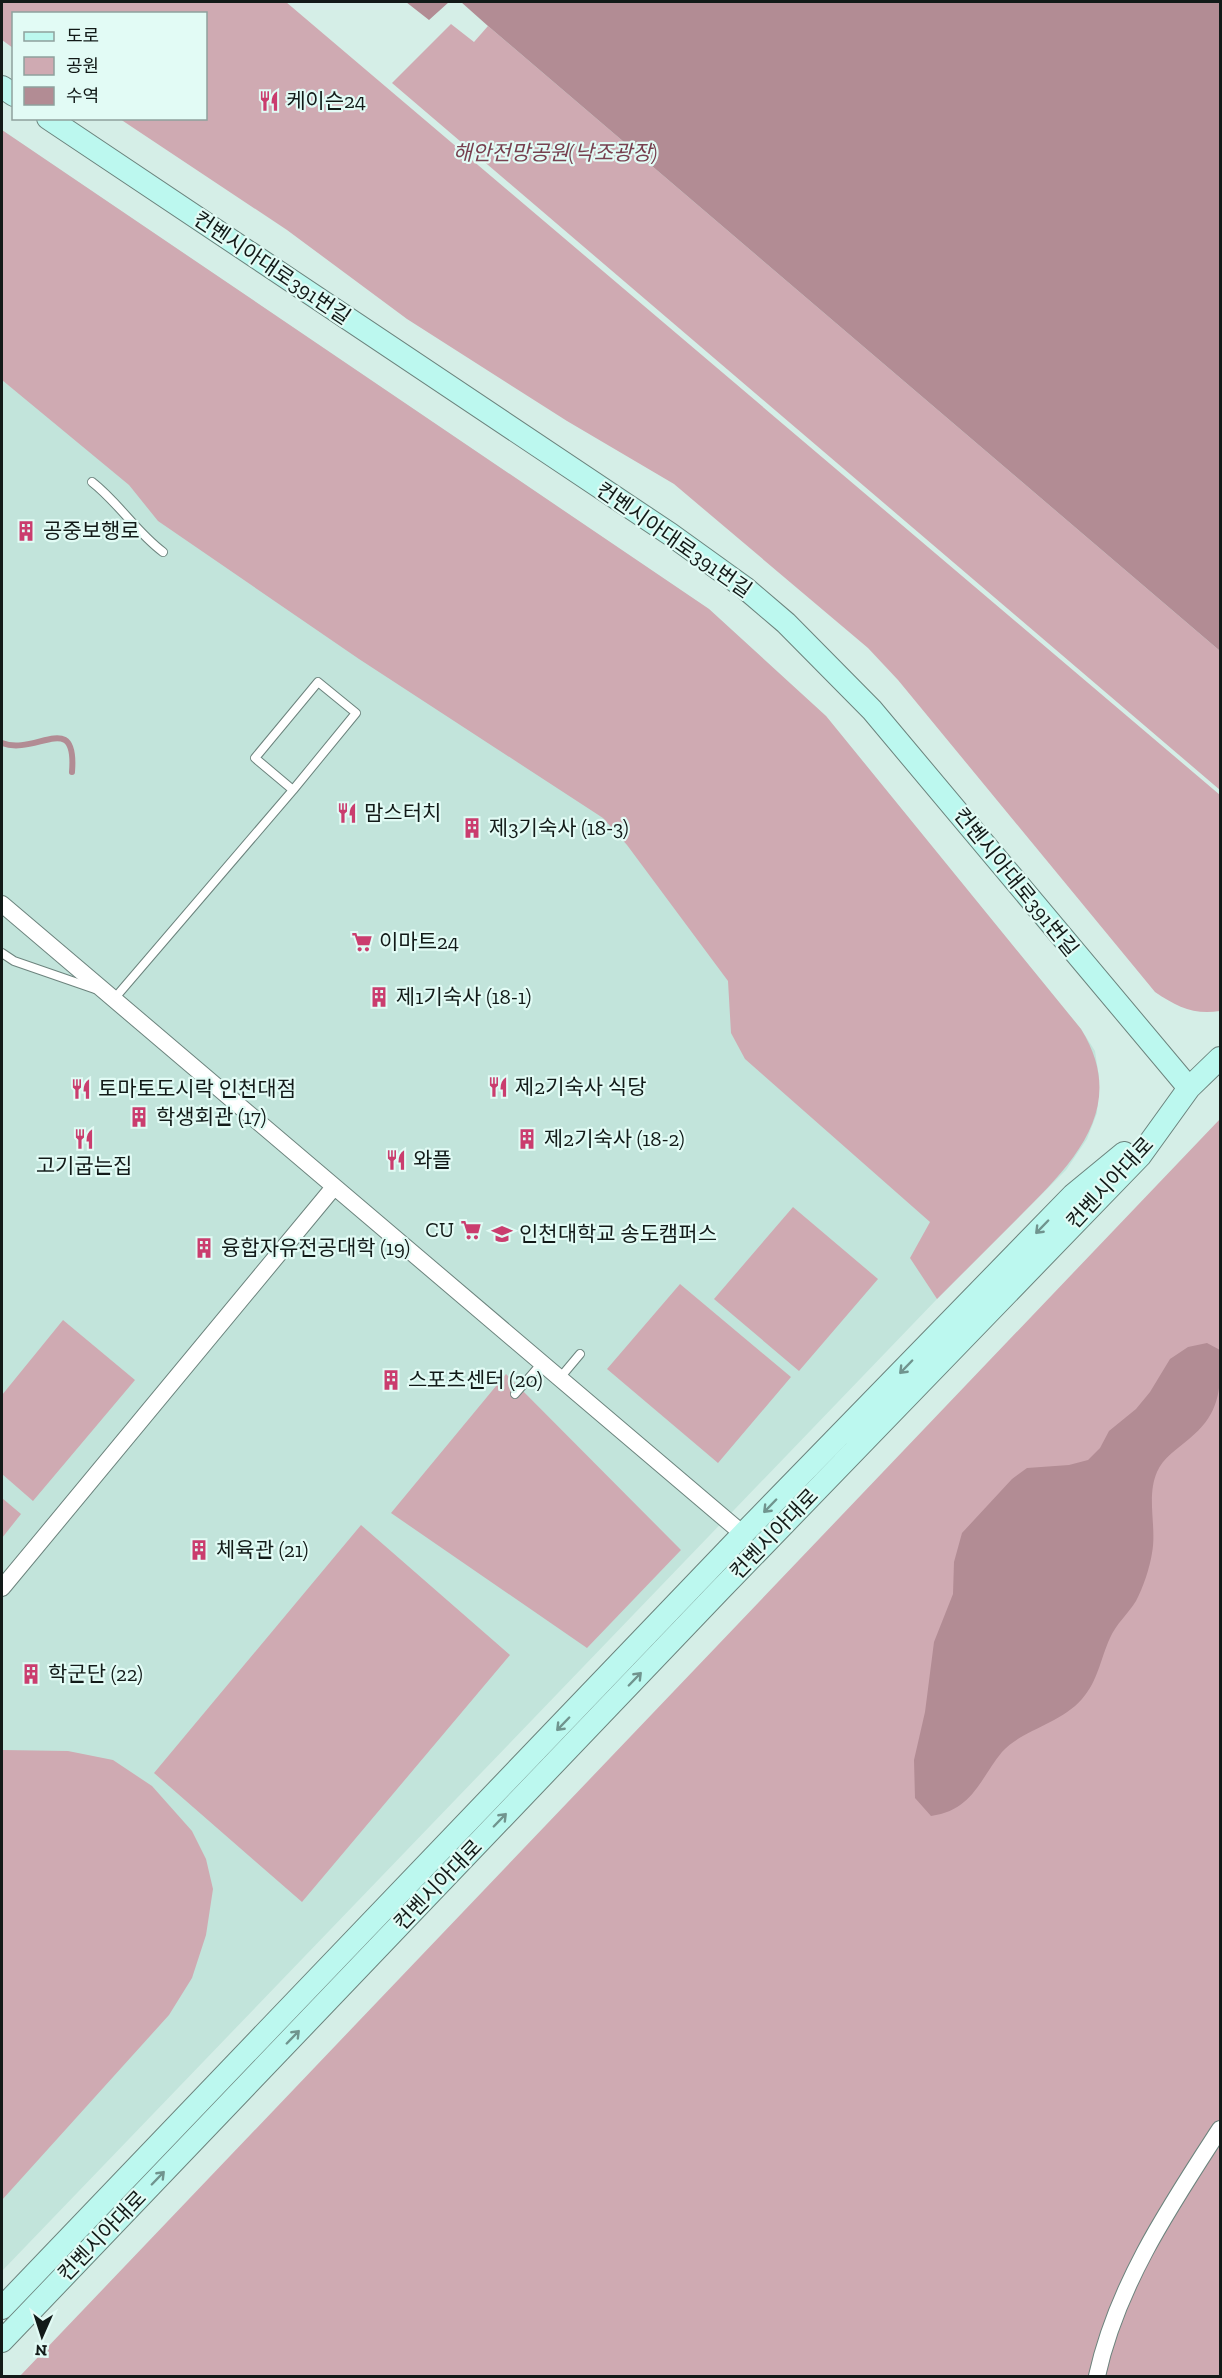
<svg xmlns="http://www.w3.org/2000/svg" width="1222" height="2378" viewBox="0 0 1222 2378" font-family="'Zilla Slab','Noto Sans KR',serif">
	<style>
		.built { fill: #c2e4db }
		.green { fill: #cfaab2 }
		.water { fill: #b28c94 }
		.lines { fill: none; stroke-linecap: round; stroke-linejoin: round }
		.stream { stroke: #b28c94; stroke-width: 6 }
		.lane-casing { stroke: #6c837d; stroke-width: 10 }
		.street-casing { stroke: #6c837d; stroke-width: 18 }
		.secondary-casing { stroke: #6c837d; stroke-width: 24 }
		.lane { stroke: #fff; stroke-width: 8 }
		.street { stroke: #fff; stroke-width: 16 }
		.secondary { stroke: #bcf8ef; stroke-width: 22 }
		.oneway { stroke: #70948e }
		.labels { text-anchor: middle; stroke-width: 4.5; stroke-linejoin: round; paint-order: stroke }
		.poi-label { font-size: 21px; fill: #121a18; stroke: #e2fbf5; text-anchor: start }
		.park-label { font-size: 21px; font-style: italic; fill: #77404f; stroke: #e2fbf5 }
		.street-label { font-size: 21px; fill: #121a18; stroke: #e2fbf5 }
	</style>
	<rect width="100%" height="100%" fill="#d5eee7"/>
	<path class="built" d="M2 130 709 609 826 716 1081 1029 1095 1051 1099 1077 1097 1113 1087 1139 1066 1170 937 1299 2 2271Z"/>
	<path class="green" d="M2 2H286L1220 795V1011C1194 1015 1177 1007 1155 992L898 680 868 648 674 484 567 421 407 319 287 230 120 119 206 118V14H14L13 48 2 40Z
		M451 24 474 42 488 26 1220 651V790L392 83Z
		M2 130 709 609 826 716 1081 1029C1130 1108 1072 1164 1018 1218 991 1245 964 1272 937 1299L910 1258 930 1222 745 1059 731 1033 728 981 627 845 603 818 359 659 158 521 129 485 2 380Z
		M1220 1119V2376H20Z
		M793 1207 878 1279 799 1371 714 1299Z
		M680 1284 791 1377 718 1463 607 1369Z
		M63 1320 135 1380 33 1501 2 1474V1395Z
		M506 1374 681 1550 587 1648 391 1513Z
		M2 1498 21 1514 2 1538Z
		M361 1525 510 1655 302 1902 154 1773Z
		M2 1750 68 1751 113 1760 152 1786 192 1831 206 1859 213 1889 206 1935 192 1978 169 2015 2 2200Z"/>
	<path class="water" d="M406 2H449L429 20Z
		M461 2H1220V651L488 26Z
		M1207 1343 1220 1350C1221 1388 1221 1413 1189 1439 1177 1449 1163 1458 1157 1472 1146 1497 1157 1527 1152 1553 1150 1567 1143 1588 1136 1601 1128 1614 1116 1624 1110 1638 1100 1660 1098 1681 1082 1699 1059 1725 1021 1730 1002 1752 979 1780 973 1810 931 1816L915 1798 914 1760 925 1712 934 1642 953 1594 954 1562 962 1533 1012 1479 1027 1468 1069 1465 1088 1460 1100 1448 1109 1431 1136 1409 1150 1392 1170 1359 1188 1347Z"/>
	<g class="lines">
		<path class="stream" d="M2 743C36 756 77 709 72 772"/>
		<g class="lane-casing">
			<path id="lane" d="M92 482C119 503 136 532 163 552
				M318 682 356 713 293 790 255 758Z
				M2 953 14 961 95 989
				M114 999 293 790
				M559 1379 580 1354
				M515 1394 541 1364"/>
		</g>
		<g class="street-casing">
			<path id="street" d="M2 904 743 1534
				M2 1588 334 1187
				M1097 2376C1117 2285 1170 2206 1220 2129"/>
		</g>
		<g class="secondary-casing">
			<path id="secondary" d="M2 87 14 95
				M48 118 670 534 745 588 786 623 872 710 1189 1088
				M2 2308 743 1534 1073 1195 1124 1153
				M2 2341 721 1589 1140 1156 1189 1088 1220 1058"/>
		</g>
		<use href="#lane" class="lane"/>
		<use href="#street" class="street"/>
		<use href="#secondary" class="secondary"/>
	</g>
	<defs><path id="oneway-shaft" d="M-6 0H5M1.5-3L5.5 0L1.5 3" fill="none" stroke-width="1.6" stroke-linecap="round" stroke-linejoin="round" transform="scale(1.5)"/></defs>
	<g class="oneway">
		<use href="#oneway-shaft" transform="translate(1042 1227) rotate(134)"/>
		<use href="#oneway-shaft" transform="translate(906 1367) rotate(134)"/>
		<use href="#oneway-shaft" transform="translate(770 1506) rotate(134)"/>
		<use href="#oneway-shaft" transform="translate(635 1679) rotate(-46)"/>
		<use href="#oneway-shaft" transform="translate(563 1724) rotate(134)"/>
		<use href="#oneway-shaft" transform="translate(500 1820) rotate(-46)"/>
		<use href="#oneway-shaft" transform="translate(293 2037) rotate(-46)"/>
		<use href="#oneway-shaft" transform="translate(158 2178) rotate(-46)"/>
	</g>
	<defs>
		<g id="restaurant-bare" transform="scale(1.62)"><path d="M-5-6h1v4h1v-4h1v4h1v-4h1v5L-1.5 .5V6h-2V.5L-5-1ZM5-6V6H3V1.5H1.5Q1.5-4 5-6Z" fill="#ca3d6e" stroke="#e2fbf5" stroke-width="2.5" paint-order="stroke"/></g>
		<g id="building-bare" transform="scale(1.62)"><path d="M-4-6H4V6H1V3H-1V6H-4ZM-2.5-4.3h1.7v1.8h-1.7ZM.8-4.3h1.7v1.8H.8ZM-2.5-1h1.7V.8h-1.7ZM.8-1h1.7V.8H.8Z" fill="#ca3d6e" stroke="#e2fbf5" stroke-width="2.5" paint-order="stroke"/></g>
		<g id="supermarket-bare" transform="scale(1.62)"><path d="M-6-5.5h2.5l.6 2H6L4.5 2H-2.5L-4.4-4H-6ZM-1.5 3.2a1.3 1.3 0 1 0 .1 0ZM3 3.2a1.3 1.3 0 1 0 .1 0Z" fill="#ca3d6e" stroke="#e2fbf5" stroke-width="2.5" paint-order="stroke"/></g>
		<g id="university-bare" transform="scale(1.62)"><path d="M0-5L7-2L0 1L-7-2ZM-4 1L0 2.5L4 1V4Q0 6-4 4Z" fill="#ca3d6e" stroke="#e2fbf5" stroke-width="2.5" paint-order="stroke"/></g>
	</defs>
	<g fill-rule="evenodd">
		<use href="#restaurant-bare" x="269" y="101"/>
		<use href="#building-bare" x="26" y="531"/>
		<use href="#restaurant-bare" x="347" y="813"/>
		<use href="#building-bare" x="472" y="828"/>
		<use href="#supermarket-bare" x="362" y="942"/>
		<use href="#building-bare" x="379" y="997"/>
		<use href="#restaurant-bare" x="498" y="1087"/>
		<use href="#restaurant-bare" x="81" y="1089"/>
		<use href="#building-bare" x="139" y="1117"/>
		<use href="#restaurant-bare" x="84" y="1139"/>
		<use href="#building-bare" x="527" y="1139"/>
		<use href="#restaurant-bare" x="396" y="1160"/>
		<use href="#supermarket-bare" x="471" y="1230"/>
		<use href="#university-bare" x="502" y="1234"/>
		<use href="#building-bare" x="204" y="1248"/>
		<use href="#building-bare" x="391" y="1380"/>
		<use href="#building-bare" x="199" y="1550"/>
		<use href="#building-bare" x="31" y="1674"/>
	</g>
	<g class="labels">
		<g class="poi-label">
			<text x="286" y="108">케이슨24</text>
			<text x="43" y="538">공중보행로</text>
			<text x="364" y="820">맘스터치</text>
			<text x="489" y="835">제3기숙사 (18-3)</text>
			<text x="379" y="949">이마트24</text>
			<text x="396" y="1004">제1기숙사 (18-1)</text>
			<text x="515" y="1094">제2기숙사 식당</text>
			<text x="98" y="1096">토마토도시락 인천대점</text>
			<text x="156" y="1124">학생회관 (17)</text>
			<text x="544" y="1146">제2기숙사 (18-2)</text>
			<text x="413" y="1167">와플</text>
			<text x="84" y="1173" text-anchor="middle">고기굽는집</text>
			<text x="454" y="1237" text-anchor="end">CU</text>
			<text x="519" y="1241">인천대학교 송도캠퍼스</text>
			<text x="221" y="1255">융합자유전공대학 (19)</text>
			<text x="408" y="1387">스포츠센터 (20)</text>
			<text x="216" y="1557">체육관 (21)</text>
			<text x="48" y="1681">학군단 (22)</text>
		</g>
		<g class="park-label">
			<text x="555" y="160">해안전망공원(낙조광장)</text>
		</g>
		<g class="street-label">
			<text transform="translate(272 268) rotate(34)" y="7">컨벤시아대로391번길</text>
			<text transform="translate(674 540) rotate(35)" y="7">컨벤시아대로391번길</text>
			<text transform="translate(1016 882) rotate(51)" y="7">컨벤시아대로391번길</text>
			<text transform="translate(1110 1183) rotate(-47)" y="7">컨벤시아대로</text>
			<text transform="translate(774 1534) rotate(-46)" y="7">컨벤시아대로</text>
			<text transform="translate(438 1885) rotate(-46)" y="7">컨벤시아대로</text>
			<text transform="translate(102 2236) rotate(-46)" y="7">컨벤시아대로</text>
		</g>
	</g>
	<rect width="1222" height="2378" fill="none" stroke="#121a18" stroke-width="6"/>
	<rect x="12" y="12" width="195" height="108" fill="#e2fbf5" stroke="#8fa19d" stroke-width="1.5"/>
	<rect x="24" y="32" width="30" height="9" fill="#bcf8ef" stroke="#8fa19d" stroke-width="1.5"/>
	<text x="66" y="42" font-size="18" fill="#121a18">도로</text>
	<rect x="24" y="57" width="30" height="18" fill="#cfaab2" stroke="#8fa19d" stroke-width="1.5"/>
	<text x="66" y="72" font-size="18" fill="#121a18">공원</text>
	<rect x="24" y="87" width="30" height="18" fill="#b28c94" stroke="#8fa19d" stroke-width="1.5"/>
	<text x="66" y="102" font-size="18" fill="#121a18">수역</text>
	<g transform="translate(42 2336) rotate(183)" stroke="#e2fbf5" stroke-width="4.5" paint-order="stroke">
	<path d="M0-4.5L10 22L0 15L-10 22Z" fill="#121a18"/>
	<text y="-9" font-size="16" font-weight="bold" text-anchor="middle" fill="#121a18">N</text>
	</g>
</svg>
